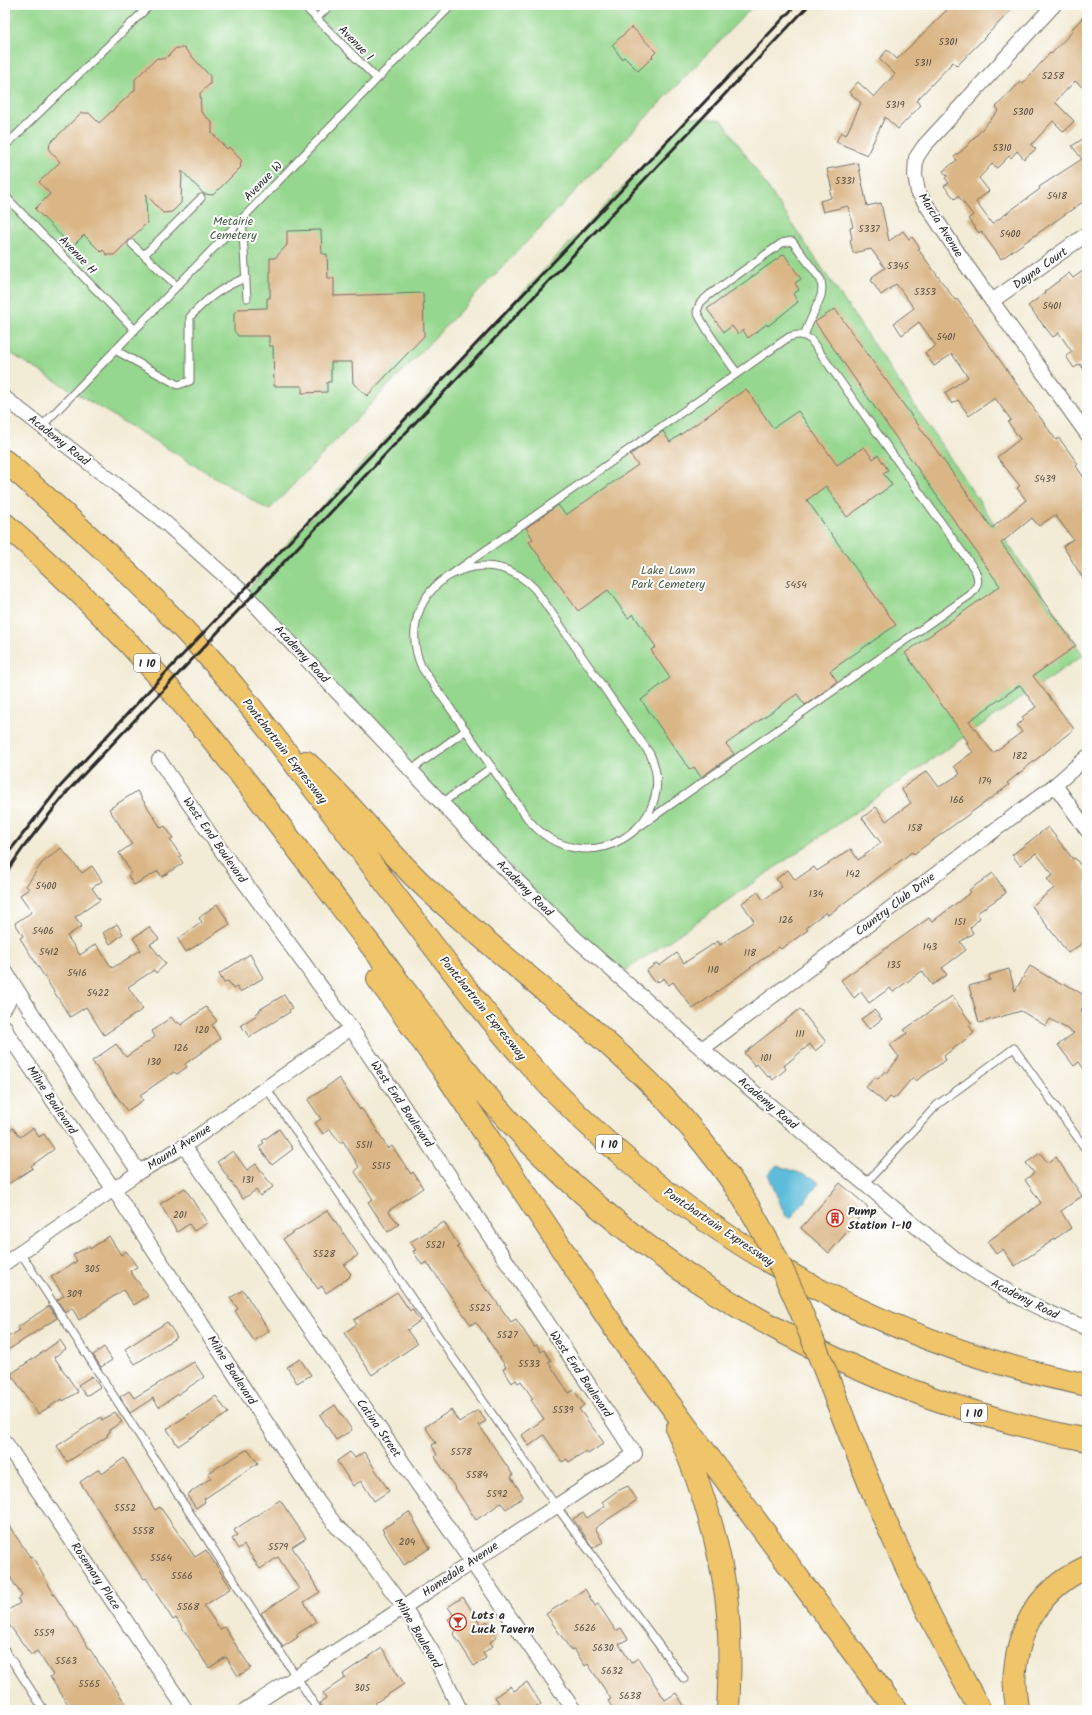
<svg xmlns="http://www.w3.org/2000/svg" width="1092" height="1715" viewBox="0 0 1092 1715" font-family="Kalam,sans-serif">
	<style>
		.green { fill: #95d78e; stroke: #60815c }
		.water { fill: #5cbcda; stroke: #447482 }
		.building { fill: #dab686; fill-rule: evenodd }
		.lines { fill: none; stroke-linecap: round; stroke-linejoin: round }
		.service-casing { stroke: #716e66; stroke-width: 9 }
		.minor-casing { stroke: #716e66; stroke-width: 16 }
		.motorway-casing { stroke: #716e66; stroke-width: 24 }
		.service { stroke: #fff; stroke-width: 7 }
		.minor { stroke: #fff; stroke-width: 14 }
		.motorway { stroke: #f0c469; stroke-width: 22 }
		.rail { stroke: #2b2b2b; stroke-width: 3 }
		.motorway-bridge-casing { stroke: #716e66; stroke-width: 24; stroke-linecap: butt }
		.motorway-bridge { stroke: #f0c469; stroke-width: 22 }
		.labels { text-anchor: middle; stroke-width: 4; stroke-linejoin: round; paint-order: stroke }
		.number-label { font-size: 10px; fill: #574e42 }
		.shield { fill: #fff; stroke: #6b6b6b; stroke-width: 1 }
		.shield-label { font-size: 11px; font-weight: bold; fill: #2b2b2b }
		.street-label { font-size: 12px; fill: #2b2b2b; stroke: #fff }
		.park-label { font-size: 12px; fill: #4b5f49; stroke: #fff }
		.poi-label { font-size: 12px; font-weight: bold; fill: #2b2b2b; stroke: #fff; text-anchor: start }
	</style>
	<rect width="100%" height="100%" fill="#fff"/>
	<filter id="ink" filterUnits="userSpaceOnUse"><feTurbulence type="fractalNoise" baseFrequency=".025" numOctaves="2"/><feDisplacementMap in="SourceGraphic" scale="8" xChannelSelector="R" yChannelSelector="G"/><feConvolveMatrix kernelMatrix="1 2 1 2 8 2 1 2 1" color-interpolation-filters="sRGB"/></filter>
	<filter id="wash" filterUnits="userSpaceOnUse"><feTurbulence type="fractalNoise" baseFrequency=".012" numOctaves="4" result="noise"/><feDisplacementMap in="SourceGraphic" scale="16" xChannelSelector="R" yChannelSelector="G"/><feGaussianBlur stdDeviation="0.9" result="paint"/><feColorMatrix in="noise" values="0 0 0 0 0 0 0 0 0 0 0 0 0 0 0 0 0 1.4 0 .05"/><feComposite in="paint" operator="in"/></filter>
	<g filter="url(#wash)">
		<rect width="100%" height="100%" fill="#f2ebd5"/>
		<path class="green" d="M5 5H754L269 510 5 350Z
			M689 117 722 120 1083 655 618 976 245 594 273 559 548 266Z"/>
		<path class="water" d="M777 1165 813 1178 819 1183 790 1219 785 1215 768 1174Z"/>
		<g id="blocks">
			<path class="building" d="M952 5H1016L957 66 953 62 916 101 921 105 898 129 885 117 867 155 836 142 841 132 846 135 861 103 849 92 858 82 874 97 895 74 879 59 887 50 897 59Z
				M1087 13V91L1075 81 1055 102 1074 121 1064 132 1053 121 1031 145 1036 149 1024 159 1017 151 1011 158 1009 156 997 168 992 164 979 178 989 191 976 202 992 224 1040 189 1039 187 1082 159 1072 146 1087 136V199L1001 259 981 231 979 233 968 219 973 215 958 196 955 199 944 186 949 183 945 178 947 176 943 171 957 160 954 157 966 147 999 110 996 107 1021 81 1023 83 1050 53 1051 54 1073 31 1071 30Z
				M632 27 656 52 652 56 653 57 638 71 624 57 622 59 612 45Z
				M176 48H184L210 76V84L200 93 201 112 212 122V133L227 149 229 147 242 161 240 163 241 167 213 195 204 194 182 171 181 203 172 212 163 213 146 194 147 223 114 255H107L103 250 101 252 84 235 72 247 35 209 50 194 39 182 60 162 49 150 50 143 81 113H89L99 123 135 90V79L157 58 165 59Z
				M858 163 867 206 881 203 889 241 903 231 909 239 912 237 920 248 918 249 955 300 957 299 1056 440 1059 438 1078 464 1076 466 1087 482V585L1063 546 1073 539 1055 515 1039 526 1032 518 1001 543 1076 646 1033 676 1074 729 1007 783 1009 785 914 854 912 852 828 915 826 912 806 927 808 930 781 949 779 947 693 1009 673 982 669 985 664 978 658 982 657 980 654 982 646 971 657 963 659 966 677 953 684 963 718 941 720 945 754 921 742 903 758 892 763 900 782 887 776 879 788 870 795 880 814 867 817 871 851 849 858 860 881 843 862 818 876 807 886 821 911 803 901 789 927 771 939 787 960 774 954 766 973 752 966 743 968 742 905 653 1000 586 815 322 835 309 992 528 1026 500 1017 488 1020 486 997 457 1020 439 1008 422 1011 420 995 398 969 416 958 400 952 404 945 393 968 377 952 354 934 366 925 353 936 346 919 322 902 335 894 323 914 308 896 284 881 295 871 280 873 279 872 277 885 268 871 249 853 253 850 240 852 239 850 228 853 227 848 206 823 212 820 201 831 198 830 191 832 190 827 169ZM1020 685 1036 707 1022 717 1024 720 1017 725 1022 732 993 753 969 721Z
				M321 230 322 254H327L328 278H334V296L423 293 424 336 367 396 353 383 352 362H331V382H327V392L302 393V386H274L273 346H269V336H238L234 331V313L238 309 267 308V298H270V258H275L287 245V231Z
				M784 254 801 279 795 283 799 290 793 294 798 302 768 326 767 324 748 338 743 330 738 334 732 326 724 332 707 309Z
				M1087 268V289L1084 292 1087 297V374L1080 364 1074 368 1066 356 1072 352 1059 333 1053 337 1028 306 1045 293 1044 292 1069 273 1073 278Z
				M746 389 773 428 798 411 837 465 864 447 873 459 878 455 888 470 883 473 892 485 847 517 826 486 807 500 896 625 830 671 837 681 821 694 805 705 797 694 726 744 734 754 701 777 694 767 690 770 641 700 670 678 651 650 656 647 633 614 628 618 608 590 578 611 529 542 533 539 526 528 558 505 566 515 638 465 630 455 663 431 670 442Z
				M137 791 161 828 165 826 173 838 170 840 181 856 179 857 183 863 162 877 158 871 134 885 128 876 131 872 119 853 132 844 109 809Z
				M1048 827 1073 859 1075 858 1087 874V940L1068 953 1032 906 1054 888 1047 879 1053 875 1036 853 1020 865 1012 855Z
				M61 848 82 873 92 866 102 881 92 888 100 900 75 917 82 926 67 936 80 955 96 944 112 968 114 967 141 950 133 938 149 927 159 939 150 944 166 964 156 973 154 970 128 987 143 1009 104 1035 86 1007 70 1017 20 938 23 936 15 923 32 912 20 895 29 889 26 886 42 863Z
				M993 873 1006 893 977 913 980 918 970 928 973 933 960 942 966 950 942 968 947 975 932 985 922 971 893 992 890 988 869 1003 861 992 854 998 841 980 929 918 932 922 971 892 969 890Z
				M217 904 230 924 186 952 178 939 202 922 199 918Z
				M117 924 123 934 110 944 103 933Z
				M250 954 263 978 240 992 237 987 233 989 228 981 224 983 219 974Z
				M1030 966 1062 985 1064 983 1087 997V1001L1081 1010 1087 1019V1073L1079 1062 1074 1066 1058 1045 1074 1033 1050 1019 1046 1026 1021 1011 979 1023 969 986 990 980 989 975 1009 969 1015 991Z
				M284 995 292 1008 289 1010 290 1012 249 1037 241 1025 257 1015 256 1014 260 1011 259 1010Z
				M952 996 972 1024 969 1025 974 1033 944 1056 946 1060 916 1081 913 1077 897 1096 893 1099 890 1097 885 1103 866 1087 875 1077 878 1079 885 1071 887 1073 899 1057 890 1045 907 1033 904 1030Z
				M206 1007 217 1021 212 1025 220 1039 185 1064 187 1067 177 1074 174 1072 140 1095 143 1100 127 1111 92 1061 116 1044 126 1057 155 1037 152 1031 171 1017 176 1023 178 1022 181 1025Z
				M800 1009 826 1042 815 1051 810 1044 784 1066 786 1069 773 1080 770 1076 768 1077 757 1064 755 1066 744 1053Z
				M874 1010 882 1019 869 1029 861 1019Z
				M339 1078 360 1110 361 1108 375 1127 388 1149 392 1146 411 1174 413 1172 423 1188 388 1211 399 1224 388 1232 368 1202 373 1199 355 1172 359 1167 343 1141 340 1143 330 1129 323 1134 315 1123 321 1119 308 1100Z
				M13 1128 20 1137 33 1128 39 1137 44 1134 54 1149 31 1166 33 1168 5 1186V1134Z
				M279 1129 293 1149 272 1165 259 1147 264 1143 262 1141Z
				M233 1151 247 1170 256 1164 273 1187 260 1196 256 1190 243 1199 217 1162Z
				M1040 1153 1048 1163 1056 1157 1082 1196 1061 1211 1071 1228 1015 1266 1003 1249 996 1254 987 1242 1041 1203 1025 1180 1034 1173 1026 1163Z
				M840 1183 868 1207 829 1253 801 1228Z
				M185 1188 207 1223 194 1231 189 1224 177 1232 160 1204Z
				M328 1210 358 1255 344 1265 351 1274 349 1276 350 1277 326 1293 322 1286 318 1289 283 1239Z
				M444 1222 459 1246 457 1247 487 1291 488 1290 511 1322 516 1319 534 1346 537 1345 541 1352 544 1350 551 1361 548 1362 569 1393 574 1390 584 1405 579 1409 604 1443 588 1454 586 1451 569 1462 567 1459 562 1462 544 1435 529 1446 522 1435 544 1419 531 1400 533 1399 521 1381 518 1383 516 1380 512 1383 503 1369 506 1367 479 1326 475 1322 471 1325 427 1262 422 1265 413 1251 416 1250 410 1242Z
				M109 1236 121 1255 126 1251 137 1267 130 1271 148 1296 134 1305 123 1290 79 1320 72 1308 66 1313 57 1300 64 1296 51 1277 77 1261 73 1255 89 1246 90 1249Z
				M243 1290 269 1331 254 1341 235 1311 238 1309 230 1298Z
				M397 1292 410 1311 412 1309 420 1321 407 1330 417 1344 372 1375 344 1333 357 1324 354 1320Z
				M49 1306 57 1318 5 1352V1339L20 1330 18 1327Z
				M167 1322 177 1337 135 1364 125 1349Z
				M60 1340 66 1349 54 1357 78 1392 63 1401 62 1399 38 1414 11 1374Z
				M104 1347 112 1360 101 1367 93 1355Z
				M300 1359 311 1375 297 1383 287 1367Z
				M194 1362 204 1377 159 1407 153 1398 130 1413 120 1397 129 1391 134 1398Z
				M92 1376 100 1387 86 1396 78 1385Z
				M216 1396 228 1413 178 1446 167 1429Z
				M335 1405 352 1430 336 1440 320 1415Z
				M451 1410 459 1422 478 1410 486 1421 479 1425 513 1475 511 1477 523 1496 522 1498 506 1509 501 1503 476 1520 435 1457 437 1455 432 1445 436 1443 425 1427Z
				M115 1412 122 1422 109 1430 110 1432 107 1434 108 1436 67 1462 57 1446 101 1417 102 1420Z
				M248 1449 258 1463 204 1499 205 1502 196 1508 187 1495 211 1478 208 1473Z
				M350 1452 355 1458 364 1452 389 1491 374 1501 361 1481 353 1486 337 1461Z
				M124 1458 155 1510 160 1507 195 1557 206 1550 231 1588 204 1606 220 1629 224 1627 251 1668 238 1676 226 1657 209 1668 176 1618 173 1620 146 1578 144 1579 140 1573H139L80 1482 99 1469 102 1474Z
				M628 1486 637 1500 595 1528 603 1542 593 1548 573 1519 583 1513 587 1518 605 1506 602 1502 617 1491Z
				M280 1500 306 1538 292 1547 320 1592 304 1602 316 1622 296 1635 298 1637 283 1647 261 1613 299 1589 278 1557 260 1569 244 1545 238 1549 232 1539 237 1535 234 1530Z
				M409 1512 430 1548 404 1565 382 1529Z
				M5 1520 30 1557 32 1556 55 1596 127 1706 121 1710H72L50 1677 53 1675 37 1651 31 1655 5 1619V1612L20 1603 18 1599 22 1596 5 1569Z
				M585 1589 595 1606 598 1604 616 1631 621 1628 628 1639 619 1644 631 1663 638 1658 665 1700 676 1693 687 1710H614L608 1701 611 1699 588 1664 585 1666 574 1649 571 1650 546 1614Z
				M463 1597 481 1625 487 1621 497 1637 490 1642 493 1646 483 1653 486 1658 474 1666 453 1633 456 1631 448 1619 454 1616 448 1607Z
				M382 1648 404 1684 375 1703 376 1705 366 1710H324L320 1703 326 1699 323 1693 345 1678 343 1674Z
				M527 1682 541 1704 532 1710H489L499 1703 495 1697 510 1686 514 1691Z"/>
		</g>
	</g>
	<g filter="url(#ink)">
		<use href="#blocks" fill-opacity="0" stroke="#716e66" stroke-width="1"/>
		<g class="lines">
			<g class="service-casing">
				<path id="service" d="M303 5 377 79
					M316 19 330 5
					M5 146 150 5
					M5 196 135 330
					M242 219 247 298
					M132 244 177 286
					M144 255 201 198
					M115 350 178 385 190 381V317C206 299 223 286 246 278
					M737 373C723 354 708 334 697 312L700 303 709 295 782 243 792 241 821 280 822 288 821 296 804 335
					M42 426 377 79 452 5
					M483 566C504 566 521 574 535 589L650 754C683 825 584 888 528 819L422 668C400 620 430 569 483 566Z
					M449 576 789 337C798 334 803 334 811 340L975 570C980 580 978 587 970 595L633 831
					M411 770 466 730
					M442 803 492 767
					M266 1088 556 1506 684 1679
					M865 1184 937 1105 1014 1048 1087 1151
					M20 1252 318 1710
					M5 1650 44 1710"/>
			</g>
			<g class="minor-casing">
				<path id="minor" d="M1054 5 924 146 916 158 915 175 918 192 964 262 1087 434
					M992 301 1087 234
					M5 398 161 519 245 594 488 852 575 938 702 1049 953 1257C995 1286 1039 1311 1087 1328
					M159 760 223 853 351 1028 635 1454 404 1607 245 1710
					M1055 785 1087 830
					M5 971 60 1057 139 1172
					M5 1007 16 988
					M5 1027 7 1033 114 1190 319 1503 337 1527 356 1543 404 1607 433 1653 460 1710
					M702 1049 1055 785 1087 757
					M184 1146 574 1710
					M5 1263 139 1172 184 1146 351 1028
					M5 1442 186 1710"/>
			</g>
			<g class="motorway-casing">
				<path id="motorway" d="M5 461C78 525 151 591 215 664 251 705 283 748 315 790 355 843 395 895 435 948 463 984 491 1022 522 1056 670 1224 867 1340 1087 1385
					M5 524C75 585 140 652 199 723 259 795 315 874 373 948 423 1014 471 1083 529 1142 680 1296 875 1399 1087 1440
					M306 762C349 800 383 848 425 887 478 936 534 981 589 1027
					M378 979 441 1067 623 1341 896 1710
					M677 1429C700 1481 718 1538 726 1595 731 1632 730 1672 728 1710
					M1017 1710C1016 1697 1013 1683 1015 1670 1020 1622 1043 1587 1087 1567"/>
			</g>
			<use href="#service" class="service"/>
			<use href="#minor" class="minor"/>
			<use href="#motorway" class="motorway"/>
			<path class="rail" d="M5 857 58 789 141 699 796 5
				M5 874 23 848 67 792 809 5"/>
			<g class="motorway-bridge-casing">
				<path id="motorway-bridge" d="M589 1027C611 1047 633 1066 654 1087 686 1120 727 1170 750 1209 805 1302 835 1404 877 1502 908 1574 942 1642 980 1710"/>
			</g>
			<use href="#motorway-bridge" class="motorway-bridge"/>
		</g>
	</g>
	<defs>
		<g id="building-ring" transform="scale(0.9)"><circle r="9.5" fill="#fff" stroke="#c8321e" stroke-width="1.5"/><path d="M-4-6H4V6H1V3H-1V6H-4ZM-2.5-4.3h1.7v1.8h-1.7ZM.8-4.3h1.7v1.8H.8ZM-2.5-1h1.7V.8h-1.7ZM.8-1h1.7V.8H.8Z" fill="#c8321e"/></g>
		<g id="bar-ring" transform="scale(0.9)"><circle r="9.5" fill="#fff" stroke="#c8321e" stroke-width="1.5"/><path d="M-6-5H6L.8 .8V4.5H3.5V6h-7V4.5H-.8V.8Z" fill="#c8321e"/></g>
	</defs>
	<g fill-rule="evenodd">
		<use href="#building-ring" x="835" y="1218"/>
		<use href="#bar-ring" x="458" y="1622"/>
	</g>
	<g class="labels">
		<g class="number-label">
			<text x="948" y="45">5301</text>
			<text x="923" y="66">5311</text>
			<text x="1053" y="79">5258</text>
			<text x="895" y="108">5319</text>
			<text x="1023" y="115">5300</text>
			<text x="1002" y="151">5310</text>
			<text x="845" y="184">5331</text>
			<text x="1057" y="199">5418</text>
			<text x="869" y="232">5337</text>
			<text x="1010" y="237">5400</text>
			<text x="898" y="269">5345</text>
			<text x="925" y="295">5353</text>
			<text x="1052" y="309">5401</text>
			<text x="946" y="340">5401</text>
			<text x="1045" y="482">5439</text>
			<text x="796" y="588">5454</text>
			<text x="1020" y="759">182</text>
			<text x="985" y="784">174</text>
			<text x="957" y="803">166</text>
			<text x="915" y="831">158</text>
			<text x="853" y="877">142</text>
			<text x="46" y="889">5400</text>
			<text x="816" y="897">134</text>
			<text x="786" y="923">126</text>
			<text x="960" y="925">151</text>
			<text x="43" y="934">5406</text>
			<text x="930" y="950">143</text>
			<text x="49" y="955">5412</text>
			<text x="750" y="956">118</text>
			<text x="894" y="968">135</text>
			<text x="713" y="973">110</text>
			<text x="77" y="976">5416</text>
			<text x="98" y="996">5422</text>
			<text x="202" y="1033">120</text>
			<text x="800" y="1037">111</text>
			<text x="181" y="1051">126</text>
			<text x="766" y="1061">101</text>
			<text x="154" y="1065">130</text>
			<text x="364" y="1148">5511</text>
			<text x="381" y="1169">5515</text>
			<text x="248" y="1183">131</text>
			<text x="180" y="1218">201</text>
			<text x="435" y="1248">5521</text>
			<text x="324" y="1257">5528</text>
			<text x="92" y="1272">305</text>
			<text x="74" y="1297">309</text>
			<text x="480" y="1311">5525</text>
			<text x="507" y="1338">5527</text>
			<text x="529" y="1367">5533</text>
			<text x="563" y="1413">5539</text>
			<text x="461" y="1455">5578</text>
			<text x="477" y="1478">5584</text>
			<text x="497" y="1497">5592</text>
			<text x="125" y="1511">5552</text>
			<text x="143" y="1534">5558</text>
			<text x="407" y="1545">204</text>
			<text x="278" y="1550">5579</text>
			<text x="161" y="1561">5564</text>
			<text x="182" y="1579">5566</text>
			<text x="188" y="1610">5568</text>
			<text x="585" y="1631">5626</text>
			<text x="44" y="1636">5559</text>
			<text x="603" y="1651">5630</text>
			<text x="66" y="1664">5563</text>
			<text x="612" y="1674">5632</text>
			<text x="89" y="1687">5565</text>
			<text x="362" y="1691">305</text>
			<text x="630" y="1699">5638</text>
		</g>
		<g class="shield">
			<rect x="134" y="654" width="26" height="18" rx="3"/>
			<rect x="596" y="1135" width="26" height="18" rx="3"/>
			<rect x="961" y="1404" width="26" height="18" rx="3"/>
		</g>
		<g class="shield-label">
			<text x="147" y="667">I 10</text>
			<text x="609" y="1148">I 10</text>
			<text x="974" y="1417">I 10</text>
		</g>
		<g class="street-label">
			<text transform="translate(356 43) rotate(45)" y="4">Avenue I</text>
			<text transform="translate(263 181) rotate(-46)" y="4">Avenue W</text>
			<text transform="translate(941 225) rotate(58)" y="4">Marcia Avenue</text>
			<text transform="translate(78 255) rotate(46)" y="4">Avenue H</text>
			<text transform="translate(1040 268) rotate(-35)" y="4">Dayna Court</text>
			<text transform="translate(59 440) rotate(38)" y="4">Academy Road</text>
			<text transform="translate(302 654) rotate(47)" y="4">Academy Road</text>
			<text transform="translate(285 751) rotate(52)" y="4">Pontchartrain Expressway</text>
			<text transform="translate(215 840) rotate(55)" y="4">West End Boulevard</text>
			<text transform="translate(525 888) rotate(45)" y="4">Academy Road</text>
			<text transform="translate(895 904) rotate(-37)" y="4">Country Club Drive</text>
			<text transform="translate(483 1008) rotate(51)" y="4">Pontchartrain Expressway</text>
			<text transform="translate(52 1100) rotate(56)" y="4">Milne Boulevard</text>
			<text transform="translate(768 1103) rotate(40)" y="4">Academy Road</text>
			<text transform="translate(402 1104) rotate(56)" y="4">West End Boulevard</text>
			<text transform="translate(179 1147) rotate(-33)" y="4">Mound Avenue</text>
			<text transform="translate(719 1227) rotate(34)" y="4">Pontchartrain Expressway</text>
			<text transform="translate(1025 1299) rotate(27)" y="4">Academy Road</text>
			<text transform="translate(232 1370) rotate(57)" y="4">Milne Boulevard</text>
			<text transform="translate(581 1374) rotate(56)" y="4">West End Boulevard</text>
			<text transform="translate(379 1428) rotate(55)" y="4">Catina Street</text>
			<text transform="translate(460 1569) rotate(-34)" y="4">Homedale Avenue</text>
			<text transform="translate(96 1576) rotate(56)" y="4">Rosemary Place</text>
			<text transform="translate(418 1633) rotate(59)" y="4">Milne Boulevard</text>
		</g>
		<g class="park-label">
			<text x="233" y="225">Metairie<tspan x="233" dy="14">Cemetery</tspan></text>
			<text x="668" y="574">Lake Lawn<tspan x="668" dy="14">Park Cemetery</tspan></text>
		</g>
		<g class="poi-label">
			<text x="848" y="1215">Pump<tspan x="848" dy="14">Station I-10</tspan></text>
			<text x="471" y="1619">Lots a<tspan x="471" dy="14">Luck Tavern</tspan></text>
		</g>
	</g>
	<rect width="1092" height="1715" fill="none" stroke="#fff" stroke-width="20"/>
</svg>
